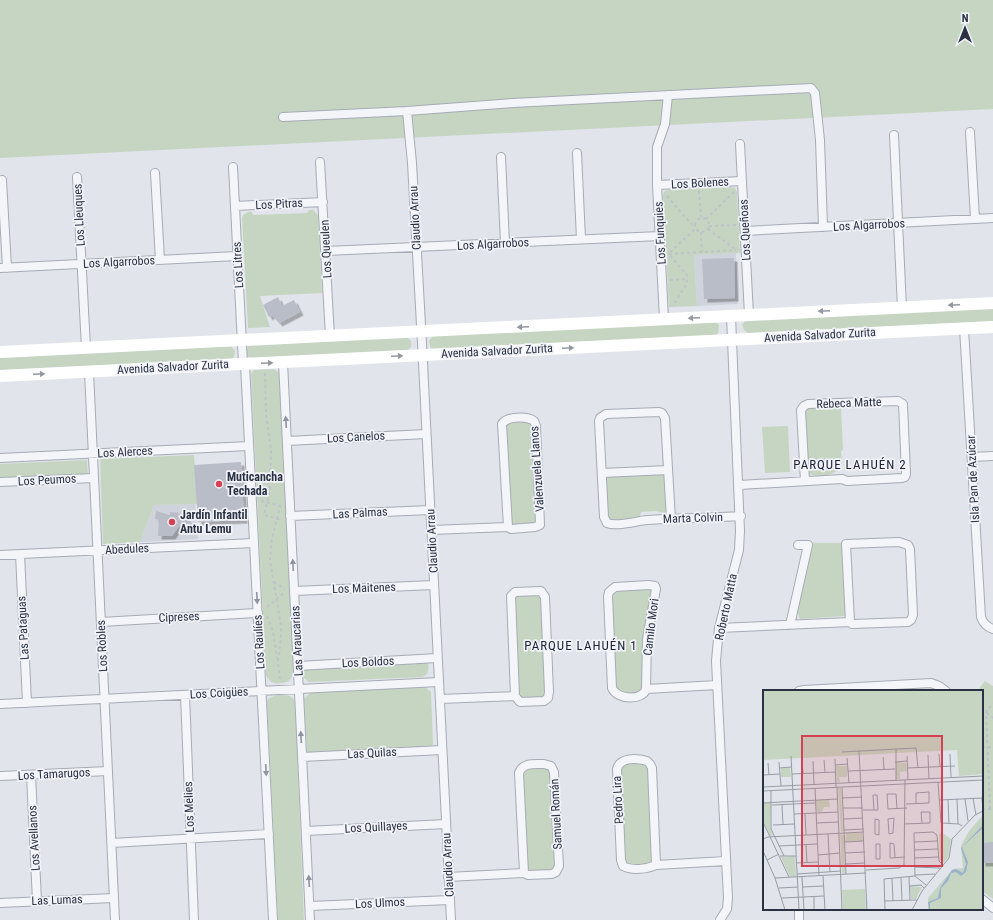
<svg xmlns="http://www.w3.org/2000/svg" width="993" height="920" viewBox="0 0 993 920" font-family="'Roboto Condensed',sans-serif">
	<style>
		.built { fill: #cfd3dc }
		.green { fill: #c6d5c2 }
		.building { fill: #b8bdc8; filter: url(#shadow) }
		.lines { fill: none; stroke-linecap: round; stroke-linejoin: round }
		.street-casing { stroke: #a6abb5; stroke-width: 10 }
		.path { stroke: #bfc2c9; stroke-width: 2; stroke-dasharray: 3 3; stroke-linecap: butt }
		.street { stroke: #f4f5f8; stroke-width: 8 }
		.secondary { stroke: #fff; stroke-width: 12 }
		.oneway { fill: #9498a1 }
		.oneway2 { fill: #8e939e }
		.poi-dot { fill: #d44152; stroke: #f1f3f8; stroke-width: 1.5 }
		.labels { text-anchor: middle; stroke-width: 3.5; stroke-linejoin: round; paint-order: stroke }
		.street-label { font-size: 12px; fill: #293143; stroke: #f1f3f8 }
		.poi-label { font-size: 12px; font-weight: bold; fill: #293143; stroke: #f1f3f8; text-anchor: start }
		.neighbourhood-label { font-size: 13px; letter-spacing: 1px; fill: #1b2234; stroke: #f1f3f8 }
		.inset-road { fill: none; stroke: #979ca7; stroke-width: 1 }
		.view { fill: #d44152; fill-opacity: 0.15; stroke: #d44152; stroke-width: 2 }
		.inset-edge { fill: none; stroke: #293143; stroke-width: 2 }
	</style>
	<defs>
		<filter id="shadow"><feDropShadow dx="3.5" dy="3.5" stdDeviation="0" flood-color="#0004"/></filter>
	</defs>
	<rect width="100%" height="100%" fill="#e1e4ea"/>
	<path class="built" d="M736 253 738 304 697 306 694 255Z
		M195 504 198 539 140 542 154 505Z"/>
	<path class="green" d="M0 0H993V109L0 158Z
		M731 187 735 188 737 192 740 253 694 255 697 306 669 307 663 195 664 192 667 190Z
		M309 210H313L318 215 322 293 260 296 270 327 248 328 242 218C244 213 247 212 252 212L253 215 307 213Z
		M993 308V321L748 333 744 330 742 325 745 321Z
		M716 322 719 325 718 333 716 335 434 349 431 348 429 341 433 336Z
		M407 337 411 341V347L408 350 250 358 247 356 246 351 248 346Z
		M231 346 235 351 234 357 232 359 0 370V358Z
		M273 369 277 371 279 374 294 674 289 681C280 685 270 685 266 675L251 374 254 370Z
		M841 406 843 450 841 451C841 456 843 462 841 467 836 476 817 477 809 474L807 471 805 410 808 408Z
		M529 421 532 423 537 522 534 524 513 526 511 524 506 423 508 422Z
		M788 426 790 472 765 473 762 427Z
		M194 455 197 504 154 505 140 542 103 544 100 459Z
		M87 460 88 476 0 480V464Z
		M663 473 664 476 666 510 665 513 655 511 641 512 640 517 612 522 608 519 606 477 607 476Z
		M812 543H843L846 615 844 616 800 619 797 612Z
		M649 588 652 590 644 688 640 693 623 694 615 689 611 596 615 591Z
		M538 594 542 596 547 692 544 698 524 699 519 696 514 597 517 595Z
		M428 662C429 670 429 674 422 677L309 682 304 678V668Z
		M985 681 993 686V899L982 891V691H977Z
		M425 687 431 692 433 744 432 747 308 753 307 751 304 699 310 693Z
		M277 695C284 695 293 694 295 702L304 920H278L267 703 268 699Z
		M644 762 648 766 652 861 649 865H628L624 861 620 767 623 763Z
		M546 767 550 769 555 866 553 870 531 872 528 868 523 771 527 768Z"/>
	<path class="building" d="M734 258 735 298 704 299 702 259Z
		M278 297 282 306 294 300 300 312 279 323 272 315 269 317 263 305Z
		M241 462 244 520 198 522 194 465Z
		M156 511 170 515V512L180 513 179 518 191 521 189 530 179 526 172 536H158L159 520 155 519Z
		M993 842V863H982V843Z"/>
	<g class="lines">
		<g class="street-casing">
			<path id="street" d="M407 111 412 163 422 343 451 920
				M283 117 407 111 513 103 811 88 815 93 820 140 823 227
				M970 132 975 219
				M894 135 902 308
				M740 144 749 315
				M577 153 581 239
				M501 157 505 243
				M320 162 330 336
				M233 167 243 364
				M155 173 160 260
				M77 177 86 348
				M2 180 7 268
				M657 185 742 181
				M235 206 323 202
				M745 231 993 218
				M326 251 660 236
				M0 268 237 256
				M664 319 657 185V147L665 124 668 95
				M964 328 981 617C983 623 987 627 993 629
				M283 362 310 920
				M245 364 273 920
				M89 372 115 920
				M287 441 426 434
				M972 457 993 456
				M0 458 249 446
				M602 473 668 470
				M0 482 94 478
				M739 485 842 479 847 481 902 478 905 477 906 474 903 404 898 401 808 404 804 406 801 410 805 481
				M290 516 430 510
				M671 519 665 418 662 413 659 412 606 414 600 418 599 421 604 517 607 523C617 527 636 521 647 520 678 518 709 518 741 516
				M431 530 508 527 511 529 535 527 540 525 536 426 534 421C527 416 507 416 502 424L508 527
				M20 554 27 703
				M0 555 254 543
				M649 585 655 586 656 589 647 639 646 689C643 701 617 700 612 688L608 596 609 592 615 587Z
				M294 591 434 585
				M541 591 545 597 549 692 548 698 544 701 520 702 515 696 511 596 515 592Z
				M101 622 258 613
				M790 625 808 545H798
				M719 628 850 622 852 624 908 622 911 620 913 615 910 549 908 545 899 542 846 544 850 622
				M298 666 437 658
				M646 689 717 685
				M799 691 804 690 931 683 939 686 946 691
				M185 695 194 920
				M440 699 515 696
				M0 704 439 682
				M302 757 442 750
				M544 764 551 766 554 772 559 866 556 872 552 874 528 875 524 873 519 773C523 762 535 764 544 764Z
				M31 775 37 901
				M0 776 108 771
				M306 831 446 824
				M112 843 269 834
				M656 865 652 768 650 764 647 761C637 758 620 757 617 769L621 860 623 866C632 871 647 869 656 865L726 861
				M448 877 524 873
				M982 899 993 908
				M0 903 114 898
				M310 906 450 900
				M799 909V920
				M720 920 727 909 728 898 716 661 719 628 739 550 740 531 731 316"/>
		</g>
		<path class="path" d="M699 191 701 217
			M667 196 694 227
			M695 225a7 7 0 1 1 14 0a7 7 0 1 1-14 0Z
			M706 219 734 192
			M709 226 736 225
			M708 229 735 249
			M701 232 702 252
			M670 252 695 229
			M669 254 736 250
			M670 256 687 275V283L673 306
			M670 280 687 279
			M265 373 266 414 271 450 270 490 264 515 282 520
			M261 501 280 506 272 538 270 560 281 626V636L278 661 280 682
			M274 582 285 589
			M267 607 285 592
			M267 616 273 632 277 658
			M982 709 993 718
			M982 747H993
			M982 809H993
			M990 809 986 712 993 703"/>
		<use href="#street" class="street"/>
		<path class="secondary" d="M0 352 993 303
			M0 376 993 327"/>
	</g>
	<defs><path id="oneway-solid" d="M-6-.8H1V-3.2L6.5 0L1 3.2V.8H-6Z"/></defs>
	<g class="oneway">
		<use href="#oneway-solid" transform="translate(954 305) rotate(177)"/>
		<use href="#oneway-solid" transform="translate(824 311) rotate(177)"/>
		<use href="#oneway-solid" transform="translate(694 318) rotate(177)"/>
		<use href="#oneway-solid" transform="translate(523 327) rotate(177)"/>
		<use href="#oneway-solid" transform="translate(568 348) rotate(-3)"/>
		<use href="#oneway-solid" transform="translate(397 356) rotate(-3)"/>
		<use href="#oneway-solid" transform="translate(267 363) rotate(-3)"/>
		<use href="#oneway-solid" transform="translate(39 374) rotate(-3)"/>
	</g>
	<g class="oneway2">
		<use href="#oneway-solid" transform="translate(286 422) rotate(-93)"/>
		<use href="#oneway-solid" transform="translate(293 565) rotate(-93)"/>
		<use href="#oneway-solid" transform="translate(257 598) rotate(87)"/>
		<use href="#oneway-solid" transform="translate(301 737) rotate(-93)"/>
		<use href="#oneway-solid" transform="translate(266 770) rotate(87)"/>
		<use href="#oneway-solid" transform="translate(309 881) rotate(-93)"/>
	</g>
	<g class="poi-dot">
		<circle cx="219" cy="484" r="4"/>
		<circle cx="172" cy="522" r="4"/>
	</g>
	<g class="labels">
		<g class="street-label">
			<text transform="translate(700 183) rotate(-3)" y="4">Los Bolenes</text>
			<text transform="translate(279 204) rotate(-3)" y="4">Los Pitras</text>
			<text transform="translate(79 215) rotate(-93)" y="4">Los Lleuques</text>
			<text transform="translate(415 218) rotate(-93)" y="4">Claudio Arrau</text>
			<text transform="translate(869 225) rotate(-3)" y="4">Los Algarrobos</text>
			<text transform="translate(745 230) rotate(-93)" y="4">Los Queñoas</text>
			<text transform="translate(660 233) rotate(-93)" y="4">Los Funquies</text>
			<text transform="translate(493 244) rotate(-3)" y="4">Los Algarrobos</text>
			<text transform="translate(326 249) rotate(-93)" y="4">Los Queulen</text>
			<text transform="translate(119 262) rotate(-3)" y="4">Los Algarrobos</text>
			<text transform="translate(238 265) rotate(-93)" y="4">Los Litres</text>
			<text transform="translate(820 335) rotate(-3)" y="4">Avenida Salvador Zurita</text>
			<text transform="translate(497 351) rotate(-3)" y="4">Avenida Salvador Zurita</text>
			<text transform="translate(173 367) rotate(-3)" y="4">Avenida Salvador Zurita</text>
			<text transform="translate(849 403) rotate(-2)" y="4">Rebeca Matte</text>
			<text transform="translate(356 437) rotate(-3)" y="4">Los Canelos</text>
			<text transform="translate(125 452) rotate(-3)" y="4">Los Alerces</text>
			<text transform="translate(537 469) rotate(-94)" y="4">Valenzuela Llanos</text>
			<text transform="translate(973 479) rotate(-93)" y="4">Isla Pan de Azúcar</text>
			<text transform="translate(47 480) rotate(-3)" y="4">Los Peumos</text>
			<text transform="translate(360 513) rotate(-3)" y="4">Las Palmas</text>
			<text transform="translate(693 518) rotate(-2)" y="4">Marta Colvin</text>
			<text transform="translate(432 541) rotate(-93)" y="4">Claudio Arrau</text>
			<text transform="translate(127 549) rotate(-3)" y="4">Abedules</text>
			<text transform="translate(364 588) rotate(-2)" y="4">Los Maitenes</text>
			<text transform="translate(726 607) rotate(-78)" y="4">Roberto Matta</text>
			<text transform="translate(179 617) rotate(-3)" y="4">Cipreses</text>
			<text transform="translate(651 627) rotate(-83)" y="4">Camilo Mori</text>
			<text transform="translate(23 628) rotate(-93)" y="4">Las Pataguas</text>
			<text transform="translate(297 641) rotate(-93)" y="4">Las Araucarias</text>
			<text transform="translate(259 642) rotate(-93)" y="4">Los Raulíes</text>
			<text transform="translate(102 646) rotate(-93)" y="4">Los Robles</text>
			<text transform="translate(368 662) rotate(-3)" y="4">Los Boldos</text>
			<text transform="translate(219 693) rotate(-3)" y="4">Los Coigües</text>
			<text transform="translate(372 753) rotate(-3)" y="4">Las Quilas</text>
			<text transform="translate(54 774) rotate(-3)" y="4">Los Tamarugos</text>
			<text transform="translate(618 800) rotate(-93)" y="4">Pedro Lira</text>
			<text transform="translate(189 807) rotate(-92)" y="4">Los Melies</text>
			<text transform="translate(556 814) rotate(-93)" y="4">Samuel Román</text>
			<text transform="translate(376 827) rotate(-3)" y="4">Los Quillayes</text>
			<text transform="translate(34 838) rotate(-93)" y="4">Los Avellanos</text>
			<text transform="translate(448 865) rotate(-93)" y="4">Claudio Arrau</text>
			<text transform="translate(57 900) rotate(-2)" y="4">Las Lumas</text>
			<text transform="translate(380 903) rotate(-3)" y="4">Los Ulmos</text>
		</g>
		<g class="poi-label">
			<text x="227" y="481">Muticancha<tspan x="227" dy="14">Techada</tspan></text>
			<text x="180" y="519">Jardín Infantil<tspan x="180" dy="14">Antu Lemu</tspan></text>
		</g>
		<g class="neighbourhood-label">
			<text x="850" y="469">PARQUE LAHUÉN 2</text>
			<text x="581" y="650">PARQUE LAHUÉN 1</text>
		</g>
	</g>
	<g transform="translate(763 690)">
		<rect width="220" height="220" fill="#e1e4ea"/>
		<path d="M0 0H220V84L196 86 194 60 0 70ZM133 72 143 73 144 81 137 82V89H133ZM73 76H84V87H76L77 92H74ZM27 78 28 87H18V78ZM75 98H78L80 141 78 142ZM53 110H66L67 117H61L59 122H54ZM0 113H8L7 137 10 145 7 146 0 130ZM220 125V219L165 220V208L190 179 200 178 198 156 206 141ZM178 142 188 149 185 168 180 173 177 170 176 145ZM99 143 100 151 82 152 83 143ZM77 144 81 145 82 184 79 183ZM32 166 33 186 27 187 18 167ZM147 196 159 197 153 209H148ZM102 199 103 220H80L79 200Z" fill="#c6d5c2"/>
		<path d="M220 135V138L199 157 205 172 203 182 198 186 193 182 188 183 185 191 178 198V208L167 213V220H166L165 212 175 208 177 198 189 180 193 179 200 183 203 174 198 158Z" fill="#9bb1cc"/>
		<path class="inset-road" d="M96 61 104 220M79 62 153 58 155 78M176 64 177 77M187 64 188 88M165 65 166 89M28 66 36 220M144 66 145 90M120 67 121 79M84 68 86 93M72 69 73 97M61 70 62 82M39 71 40 83M50 71 51 95M16 72 18 96M132 72 144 71M5 73 6 85M72 75 85 74M16 78 28 77M144 78 192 76M85 81 132 79M29 84 73 82M0 85 17 84M133 91V59M175 92 178 133 196 134 199 136M0 97 220 86M74 97 79 220M52 98 56 186M79 98 83 184M0 101 220 90M8 101V139L21 166M79 108 99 107M210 108 213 125M219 108 220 120M194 109 195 134M202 109 205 131M176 110 220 108M185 110 186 134M0 113 74 109M143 114 166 113V102L153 103V114M9 115 52 113M19 115 20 135M80 118H100M134 119 133 104H124L125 119 144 118M100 120H115L114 105H110L111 120M31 124 75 122M42 124 43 145M131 128 130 143 126 144 125 129ZM81 129 100 128M112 129 116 130V145L112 144ZM0 132 26 187M53 133 75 132M141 134 167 133V122H158L159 133M10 135 31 134M81 140 101 139M65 144 67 182M0 149 5 147 101 142M82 152 101 151M151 152 175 151M113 154H117V169H113ZM43 155 44 173M16 156 54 154M151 160 175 159M0 161 12 188 22 220M82 163 102 162M55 165 77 163M17 166H33M132 168 131 154 127 153V168H128L142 167M151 168 176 167M4 170 16 164M33 173 55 172M83 174 102 173M152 177 177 178M103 180 136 178 141 175 142 90M34 184 78 181M152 185 172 184M60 186 62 220M152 186 151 143 170 142 174 145 176 171 180 175M152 186 163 195M39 187 41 220M146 187 147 210M12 188 103 183M129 188 130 211M138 188 139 210M146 196 158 195 161 198M39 197 60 196M16 198 35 197M51 207V220M19 208 61 206M121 211 154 210M122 220 121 189 152 186M149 220 159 201 186 168 189 149 212 125 220 121"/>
		<path class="view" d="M39 46H179V176H39Z"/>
		<rect width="220" height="220" class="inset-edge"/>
	</g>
	<g transform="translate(965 28)" stroke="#f1f3f8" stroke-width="3" paint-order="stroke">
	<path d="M0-3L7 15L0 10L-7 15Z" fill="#293143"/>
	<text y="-6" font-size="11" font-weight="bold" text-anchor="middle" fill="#293143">N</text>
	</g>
</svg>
